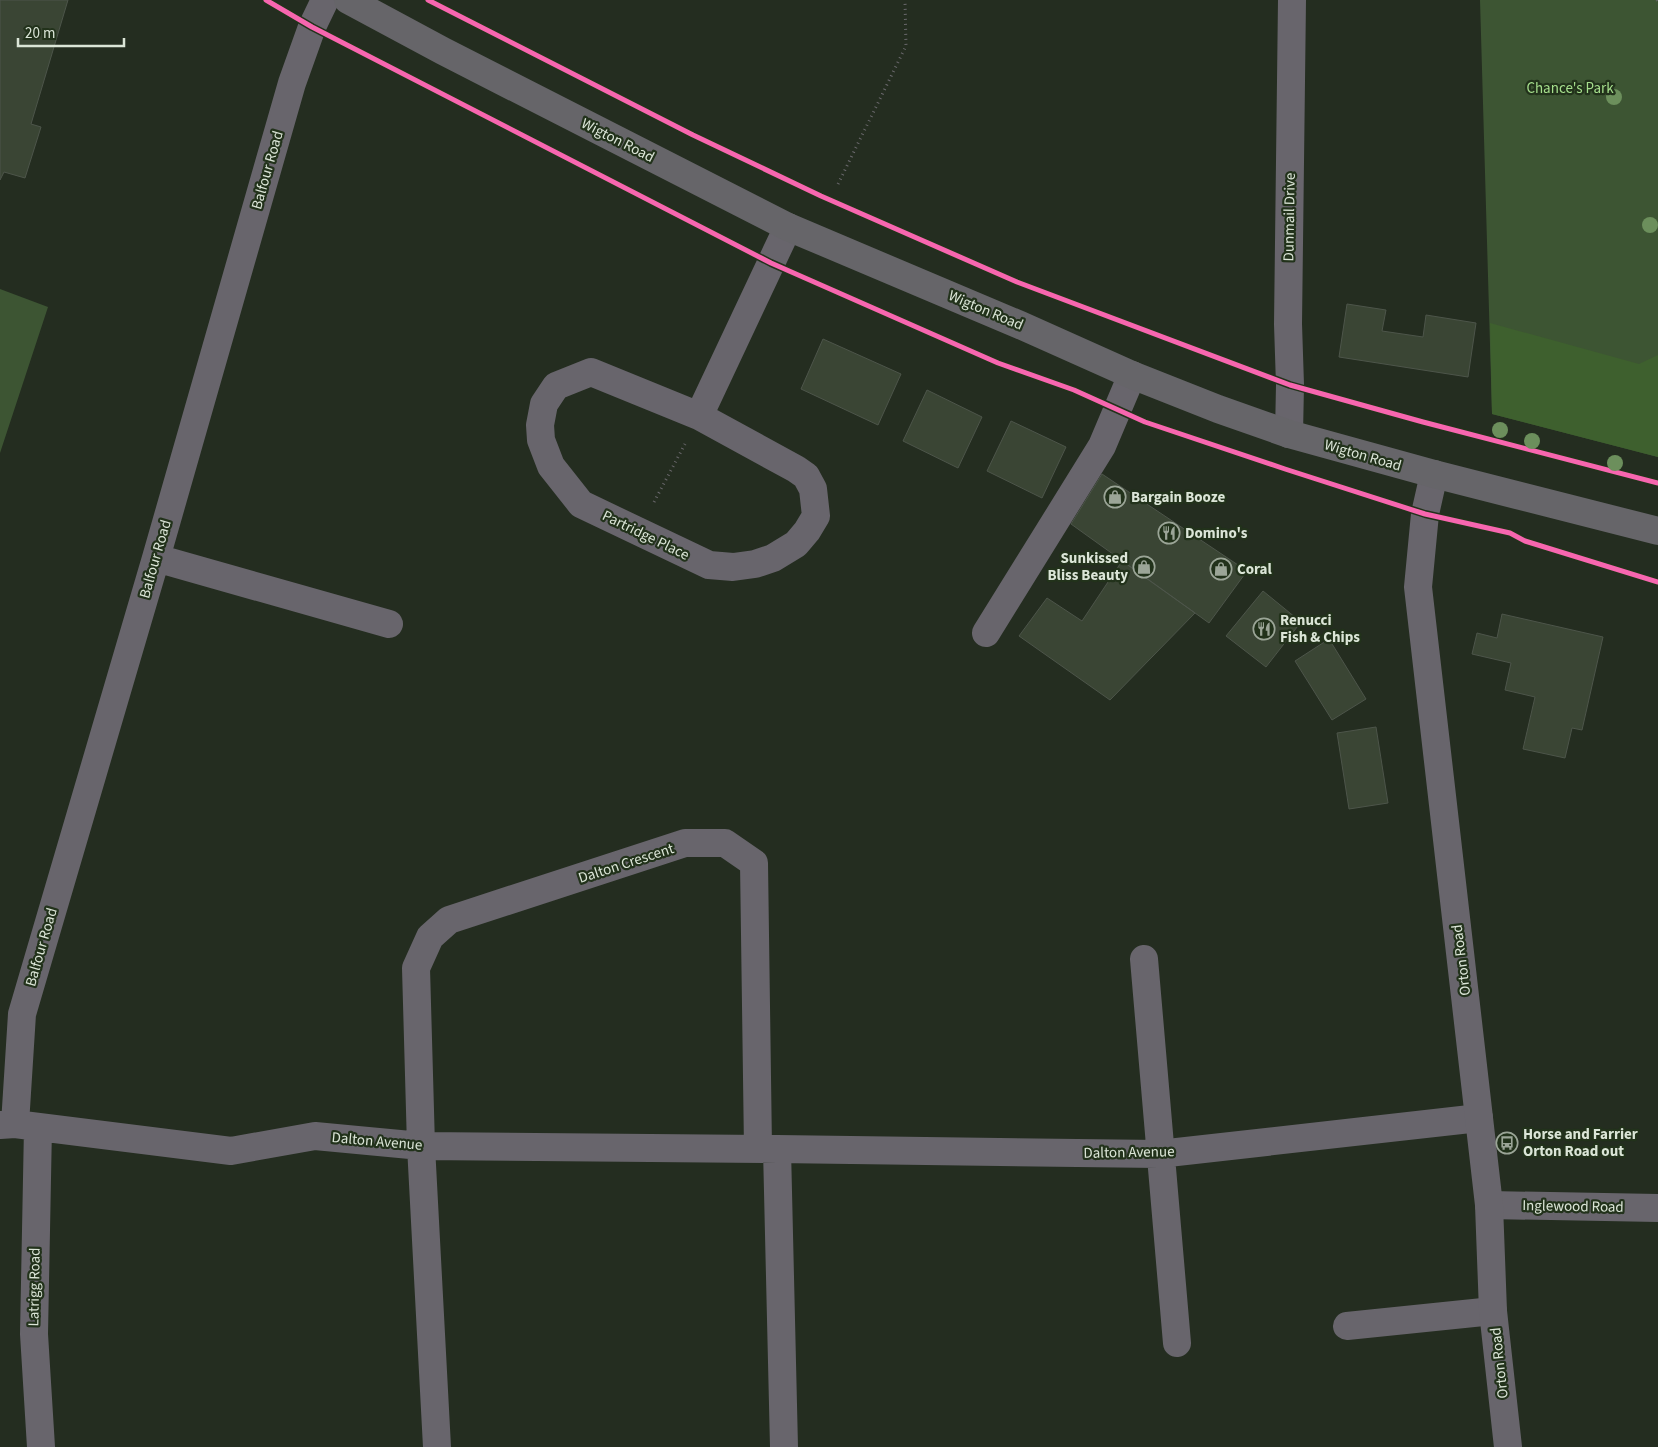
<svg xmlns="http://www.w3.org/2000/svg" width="1658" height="1447" viewBox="0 0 1658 1447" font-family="'Source Sans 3',sans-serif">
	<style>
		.green { fill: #3d5533 }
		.forest { fill: #3e602e }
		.building { fill: #3a4534; stroke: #4d554a }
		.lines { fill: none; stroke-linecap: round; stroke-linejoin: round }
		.path { stroke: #6a686c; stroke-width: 3; stroke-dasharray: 1 4; stroke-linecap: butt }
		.minor { stroke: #68656c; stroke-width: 28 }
		.tertiary { stroke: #68656c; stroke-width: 28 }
		.primary { stroke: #666569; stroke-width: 28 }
		.cycleway-casing { stroke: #22321b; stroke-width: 8 }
		.cycleway { stroke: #f766af; stroke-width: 5 }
		.tree { fill: #6c8f5c }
		.labels { text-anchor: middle; stroke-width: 4.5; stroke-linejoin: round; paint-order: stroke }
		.park-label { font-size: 15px; fill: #a6df8d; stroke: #22321b }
		.street-label { font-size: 15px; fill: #dbe5d7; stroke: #22321b }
		.poi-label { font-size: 15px; font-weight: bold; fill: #dbe5d7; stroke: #22321b; text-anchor: start }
	</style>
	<rect width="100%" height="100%" fill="#242d20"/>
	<path class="green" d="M1480 0H1658V457L1492 414Z
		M0 289 48 307 0 453Z"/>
	<path class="forest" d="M1490 323 1639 364 1658 355V457L1492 414Z"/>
	<path class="building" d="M0 0H68L31 124 41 127 25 178 4 172 0 180Z
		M1347 304 1386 310 1382 331 1423 337 1426 315 1476 323 1468 377 1339 357Z
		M823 339 901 374 878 425 801 389Z
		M927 390 982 417 958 468 903 441Z
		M1011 421 1066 447 1042 498 987 471Z
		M1102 474 1247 571 1209 623 1071 524Z
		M1122 561 1195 613 1110 700 1019 636 1047 598 1082 621Z
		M1263 591 1301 622 1266 667 1226 636Z
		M1502 614 1603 637 1582 730 1572 728 1565 758 1523 749 1535 697 1505 690 1511 663 1472 654 1477 633 1497 638Z
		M1329 639 1366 699 1332 720 1295 661Z
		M1376 727 1388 803 1349 809 1337 733Z"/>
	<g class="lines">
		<path class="path" d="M1657 0 1658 2
			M838 184 906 46 905 0
			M654 502 685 444"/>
		<path class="minor" d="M591 372 699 416 796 469 806 476 813 489 816 516 807 531 796 544 773 558 755 564 733 567 709 565 581 504 551 466 541 440 540 425 544 404 556 386Z
			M699 416 788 227
			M156 558 389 624
			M986 633 1102 446 1132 375
			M1144 959 1177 1343
			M15 1124 22 1014 156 558 292 83 312 27 325 0
			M0 1125 15 1124 231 1151 315 1136 421 1146 777 1149 784 1447
			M38 1127 34 1334 41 1447
			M777 1149 1159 1154 1479 1118
			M1489 1205 1658 1208
			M1347 1326 1493 1311
			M437 1447 421 1146 416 968 430 937 449 920 685 843H725L754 863 758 1148"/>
		<path class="tertiary" d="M1289 434 1290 385 1288 324 1292 0
			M1434 474 1425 514 1418 587 1489 1205 1493 1311 1508 1447"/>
		<path class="primary" d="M348 0 443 51 788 227 1020 325 1132 375 1218 409 1289 434 1434 474 1658 531"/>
		<g class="cycleway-casing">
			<path id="cycleway" d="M266 0 312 27 771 263 998 363 1074 390 1145 422 1285 469 1425 514 1510 533 1525 541 1658 582
				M428 0 693 135 821 196 1017 282 1290 385 1423 422 1658 483"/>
		</g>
		<use href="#cycleway" class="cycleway"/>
	</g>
	<g class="tree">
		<circle cx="1614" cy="97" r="8"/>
		<circle cx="1650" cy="225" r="8"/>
		<circle cx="1500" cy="430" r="8"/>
		<circle cx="1532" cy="441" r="8"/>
		<circle cx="1615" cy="463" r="8"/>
	</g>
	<defs>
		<g id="shop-ring" transform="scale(1.125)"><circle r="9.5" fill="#22321b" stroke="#9ba597" stroke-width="1.5"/><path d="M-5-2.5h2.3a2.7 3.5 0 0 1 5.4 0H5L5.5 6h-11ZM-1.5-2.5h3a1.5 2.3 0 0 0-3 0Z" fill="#9ba597"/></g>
		<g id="restaurant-ring" transform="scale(1.125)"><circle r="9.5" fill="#22321b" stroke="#9ba597" stroke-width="1.5"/><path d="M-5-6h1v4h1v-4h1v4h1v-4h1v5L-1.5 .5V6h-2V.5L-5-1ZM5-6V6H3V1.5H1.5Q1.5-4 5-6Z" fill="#9ba597"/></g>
		<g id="bus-ring" transform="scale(1.125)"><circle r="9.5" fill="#22321b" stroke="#9ba597" stroke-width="1.5"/><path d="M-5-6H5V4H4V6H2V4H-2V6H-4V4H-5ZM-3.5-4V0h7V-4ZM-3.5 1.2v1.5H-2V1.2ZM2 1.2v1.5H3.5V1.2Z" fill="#9ba597"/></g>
	</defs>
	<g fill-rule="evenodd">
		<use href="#shop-ring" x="1115" y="497"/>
		<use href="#restaurant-ring" x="1169" y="533"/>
		<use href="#shop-ring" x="1144" y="567"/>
		<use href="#shop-ring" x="1221" y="569"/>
		<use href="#restaurant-ring" x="1264" y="629"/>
		<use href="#bus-ring" x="1507" y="1143"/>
	</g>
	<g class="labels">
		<g class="park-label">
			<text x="1570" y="93">Chance's Park</text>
		</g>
		<g class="street-label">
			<text transform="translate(618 140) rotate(27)" y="5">Wigton Road</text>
			<text transform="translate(267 170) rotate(-74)" y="5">Balfour Road</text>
			<text transform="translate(1289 217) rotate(-89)" y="5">Dunmail Drive</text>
			<text transform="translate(986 310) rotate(23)" y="5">Wigton Road</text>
			<text transform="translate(1363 455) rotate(16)" y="5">Wigton Road</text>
			<text transform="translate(646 535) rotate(26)" y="5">Partridge Place</text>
			<text transform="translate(155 559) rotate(-74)" y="5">Balfour Road</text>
			<text transform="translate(626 863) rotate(-18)" y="5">Dalton Crescent</text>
			<text transform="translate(41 947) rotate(-74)" y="5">Balfour Road</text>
			<text transform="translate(1461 960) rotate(-97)" y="5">Orton Road</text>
			<text transform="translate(377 1141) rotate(5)" y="5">Dalton Avenue</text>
			<text transform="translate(1129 1152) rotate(-1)" y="5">Dalton Avenue</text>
			<text transform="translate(1573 1206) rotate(1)" y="5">Inglewood Road</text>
			<text transform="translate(34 1287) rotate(-89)" y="5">Latrigg Road</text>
			<text transform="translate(1499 1363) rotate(-96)" y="5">Orton Road</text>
		</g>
		<g class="poi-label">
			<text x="1131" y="502">Bargain Booze</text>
			<text x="1185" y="538">Domino's</text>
			<text x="1128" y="563" text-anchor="end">Sunkissed<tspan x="1128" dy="17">Bliss Beauty</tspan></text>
			<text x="1237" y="574">Coral</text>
			<text x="1280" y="625">Renucci<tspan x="1280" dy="17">Fish &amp; Chips</tspan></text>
			<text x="1523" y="1139">Horse and Farrier<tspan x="1523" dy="17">Orton Road out</tspan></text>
		</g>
	</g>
	<path d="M18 38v8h106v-8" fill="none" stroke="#dbe5d7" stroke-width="2.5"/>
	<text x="25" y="38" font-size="15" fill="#dbe5d7" stroke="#22321b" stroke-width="4" paint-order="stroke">20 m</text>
</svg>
